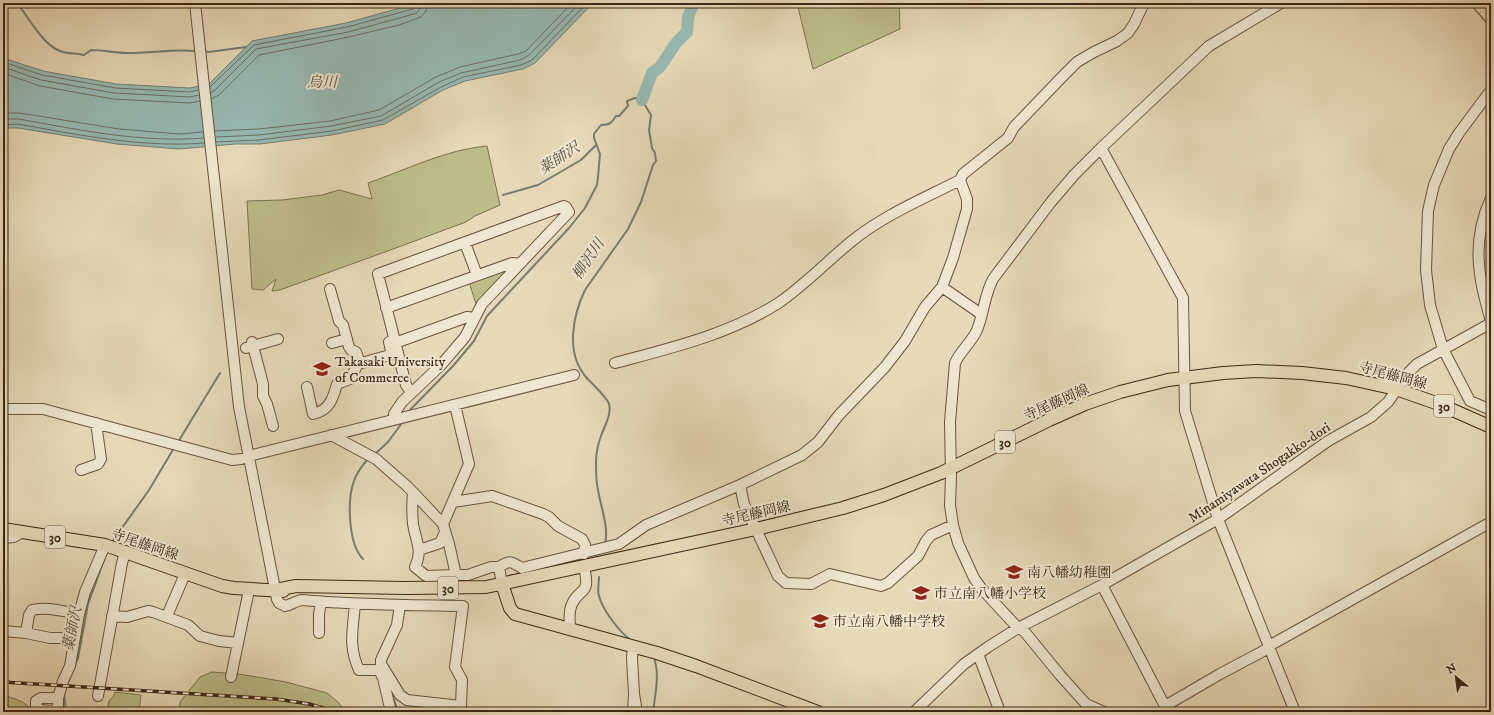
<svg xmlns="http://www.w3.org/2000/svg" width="1494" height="715" viewBox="0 0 1494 715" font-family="'IM FELL DW Pica','Noto Serif JP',serif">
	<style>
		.green { fill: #bdbd8a; stroke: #7d7250 }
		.water { fill: #97bab4; stroke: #737f74 }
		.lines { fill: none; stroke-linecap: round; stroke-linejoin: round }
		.shore { stroke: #6a7064; stroke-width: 1 }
		.stream { stroke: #737f74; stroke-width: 2 }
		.river { stroke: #97bab4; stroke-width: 12 }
		.minor-casing { stroke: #68543e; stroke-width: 12 }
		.major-casing { stroke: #3d2715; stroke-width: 14 }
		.minor { stroke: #efe7d1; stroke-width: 10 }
		.major { stroke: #e7dab8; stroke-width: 12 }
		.rail-casing { stroke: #3d2715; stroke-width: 3.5 }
		.rail { stroke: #efe7d1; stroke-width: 2; stroke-dasharray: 6; stroke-linecap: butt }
		.labels { text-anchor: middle; stroke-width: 4; stroke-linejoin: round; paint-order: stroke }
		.shield { fill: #efe7d1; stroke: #72614d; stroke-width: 1 }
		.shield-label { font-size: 13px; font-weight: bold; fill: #3d2715 }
		.poi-label { font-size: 14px; fill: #3d2715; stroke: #efe7d1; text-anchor: start }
		.street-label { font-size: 14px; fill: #3d2715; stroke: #efe7d1 }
		.water-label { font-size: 15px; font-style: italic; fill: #544c3d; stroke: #efe7d1 }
	</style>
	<rect width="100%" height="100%" fill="#e7dab8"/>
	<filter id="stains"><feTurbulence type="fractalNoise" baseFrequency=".005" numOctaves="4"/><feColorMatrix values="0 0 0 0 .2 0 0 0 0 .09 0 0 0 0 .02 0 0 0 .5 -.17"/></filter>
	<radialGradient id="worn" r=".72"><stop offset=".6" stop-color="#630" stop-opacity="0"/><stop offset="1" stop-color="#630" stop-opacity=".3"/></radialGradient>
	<path class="green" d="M797 3H899L900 29 813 69Z
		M487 146 500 205 475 216 466 222 385 252 280 290 272 291 276 279 263 290 252 289 247 201 282 200 322 195 339 190 372 199 368 183C408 169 445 150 487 146Z
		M508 268 509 270 477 307 469 282Z
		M212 672 239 674 286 682 327 693 338 702 346 712H179L180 702 200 677Z
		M115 692 141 695 139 712H107L109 701 113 697Z
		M3 695C15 699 26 701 33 712H3Z"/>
	<path class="water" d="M418 3H593L535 63 523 69 465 81 443 90 385 124 332 135 260 144H235L179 149 117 144 18 128H3V58L43 71 116 84 190 88 209 84 252 41 346 23Z"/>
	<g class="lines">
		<path class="shore" d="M3 62 42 75 115 88 190 92 198 90
			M3 67 41 80 114 93 190 97 199 95
			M3 73 40 86 113 99 190 103 200 101
			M210 87 254 45 347 27 413 9 416 7V3
			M211 93 215 90 256 49 348 32 396 19 417 13 420 8 421 3
			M211 99 219 95 259 55 349 37 399 25 421 17 426 11 427 3
			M3 113H20L119 129 179 134 203 132
			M3 119H19C79 130 142 143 204 138
			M3 125 18 124C79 135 143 148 204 143
			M215 131 259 129 330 121 379 110 436 77 460 67 518 54 526 51 572 3
			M216 137 259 135 331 126 381 116 439 82 461 73 520 60 529 55 580 3
			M216 142 259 140 332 131 383 120 441 87 463 77 521 65 532 60 587 3"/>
		<path class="stream" d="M17 3C29 18 43 45 60 51 67 54 76 53 84 55L91 50C103 50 116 53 128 53 151 53 174 49 197 51
			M203 51 209 52 246 47
			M503 195 538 185 581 160 596 145
			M408 412 453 366 474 341 487 316 569 228 585 208 597 185 598 177 600 154 594 138V134L601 125C609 125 612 123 616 116H619L628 106 627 101 635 98 642 100 651 115 649 130 652 148 655 153 656 161 653 165 641 202 628 229 585 290C573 315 565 353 586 377 591 383 607 397 609 404 612 414 604 427 601 436 598 444 596 454 596 463 596 472 596 482 598 490 601 508 609 527 605 544
			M178 442 220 373
			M375 454 388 442 402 423
			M112 542 149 490 174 448
			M363 559C348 544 347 500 354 481 356 474 362 466 367 460
			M599 577C599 583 597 591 599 596 602 609 620 633 631 640
			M66 687 78 658 88 604 107 552
			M390 688 398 712
			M64 693 66 712
			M653 712C655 695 660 675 654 658"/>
		<path class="river" d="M642 100 652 73 660 67 676 43 687 32 688 17 694 3"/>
		<g class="minor-casing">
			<path id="minor" d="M195 3 239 407 277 599 279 603 285 606C291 605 295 601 302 600 356 605 409 605 463 606L455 667 462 680 461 706 407 700 400 695 381 664V660L397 625 400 605
				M1491 90 1459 133 1449 149 1434 185 1428 211 1426 270 1430 305 1443 349 1470 401 1491 410
				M1101 148 1183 298 1185 411 1218 519 1295 712
				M1491 198C1471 241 1478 278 1491 321
				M465 243 477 275
				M942 287 981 314
				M330 289 339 321 343 325 349 347 351 350 356 352 360 363
				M386 308 512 263 520 264
				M252 342 263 384V396L267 404 273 426
				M332 343 347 339
				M395 343 467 317 474 318
				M246 348 278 339
				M615 363C671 348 727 335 777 304 804 286 826 262 852 241 884 215 923 199 960 180L963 174 1008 138 1014 127 1062 77 1077 62 1094 52 1117 41 1128 33 1134 24 1144 3
				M307 387 313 414C330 410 333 398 337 384L350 379 358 364 390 355 391 351 389 342
				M3 409H43L232 460 241 459 253 455 574 375
				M394 419V414L402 402 441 365 465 337 482 304 569 212 566 207 564 206 378 274 406 385 411 392
				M331 435 376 459 408 487 443 524 449 544 456 575H468L491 567H499
				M81 470 98 464 101 459 96 423
				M740 485 744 504 778 576 786 583 811 584 830 574 881 586 888 583 918 556 926 541 931 535 953 525
				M413 492C412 503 412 513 413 524 416 542 423 550 415 567L426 576 456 575
				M453 502 492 496 543 514 549 517 558 526 582 539 585 545 584 554
				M443 524 469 464 455 405
				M3 538 14 537 22 532
				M419 550 440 543 445 532
				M502 584 499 567C511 559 511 562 522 568L619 544 646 525 740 485 802 455 818 442 839 415 885 367 905 341 925 307 942 287 953 258 967 209V199L960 180
				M1102 585 1168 712
				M355 604C353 629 348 646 359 670H379L383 678 391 712
				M112 616 127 617 148 611 153 612 188 625 200 636 219 641 238 643
				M167 616 185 574
				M570 629C570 621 568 612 572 604 579 588 590 595 585 572
				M3 631 26 633 50 638H75
				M26 633 29 615 32 610C47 606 65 612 79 614
				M319 633V614L321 602
				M1269 646 1491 522
				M633 647 632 658 634 694
				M978 654 1000 712
				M231 677 249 590
				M98 696 122 563 125 552
				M58 698H41L36 701V706L40 710 52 711 58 708V698L63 681 70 666 79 614 85 592 105 545
				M1165 706 1220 674 1269 648
				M633 712 634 694 637 712
				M914 712 964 664 988 647 1018 628 1102 585 1218 519 1328 441 1371 417 1388 402 1408 373 1417 364 1491 323
				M1104 712 1086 704 1060 675 1024 631 1018 628 981 588 974 578 958 543 953 525 950 505 951 476 950 422 955 363C960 351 972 342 977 330 984 313 984 296 993 279L1051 202 1075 174 1101 148 1209 46 1281 3"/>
		</g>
		<g class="major-casing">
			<path id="major" d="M1478 3 1491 18
				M3 529 105 545 222 586 234 588 283 591
				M502 584 510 608 515 614 657 653 696 666 818 712
				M275 590 296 586 405 588 486 587 756 529 843 508 884 495 941 473 1049 420 1085 404 1120 392 1168 380 1223 373 1256 371 1302 373 1346 378 1396 389 1439 404 1491 427"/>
		</g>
		<use href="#minor" class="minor"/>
		<use href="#major" class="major"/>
		<g class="rail-casing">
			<path id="rail" d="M3 682 276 699 309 704 337 712"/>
		</g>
		<use href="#rail" class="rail"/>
	</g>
	<defs>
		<g id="university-bare" transform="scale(1.38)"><path d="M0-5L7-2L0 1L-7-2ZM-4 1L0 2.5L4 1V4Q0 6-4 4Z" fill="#8f2418" stroke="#efe7d1" stroke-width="2.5" paint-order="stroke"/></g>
		<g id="school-bare" transform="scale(1.38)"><path d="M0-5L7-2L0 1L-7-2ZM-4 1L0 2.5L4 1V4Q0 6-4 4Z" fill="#8f2418" stroke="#efe7d1" stroke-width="2.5" paint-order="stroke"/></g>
	</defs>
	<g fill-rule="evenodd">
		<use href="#university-bare" x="322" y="369"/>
		<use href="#school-bare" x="1014" y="572"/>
		<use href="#school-bare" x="921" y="593"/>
		<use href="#school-bare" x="820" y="621"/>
	</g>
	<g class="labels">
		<g class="shield">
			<rect x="1434" y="395" width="20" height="22" rx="3"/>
			<rect x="995" y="431" width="20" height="22" rx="3"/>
			<rect x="45" y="526" width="20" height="22" rx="3"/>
			<rect x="438" y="577" width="20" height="22" rx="3"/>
		</g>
		<g class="shield-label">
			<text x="1444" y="411">30</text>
			<text x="1005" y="447">30</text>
			<text x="55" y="542">30</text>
			<text x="448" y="593">30</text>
		</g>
		<g class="poi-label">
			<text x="335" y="366">Takasaki University<tspan x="335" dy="16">of Commerce</tspan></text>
			<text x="1027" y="577">南八幡幼稚園</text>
			<text x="934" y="598">市立南八幡小学校</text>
			<text x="833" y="626">市立南八幡中学校</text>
		</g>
		<g class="street-label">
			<text transform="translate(1393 375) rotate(15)" y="5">寺尾藤岡線</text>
			<text transform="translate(1056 402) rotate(-24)" y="5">寺尾藤岡線</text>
			<text transform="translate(1259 472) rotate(-34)" y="5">Minamiyawata Shogakko-dori</text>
			<text transform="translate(756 513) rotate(-13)" y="5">寺尾藤岡線</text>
			<text transform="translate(145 544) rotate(19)" y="5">寺尾藤岡線</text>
		</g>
		<g class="water-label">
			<text x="322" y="87">烏川</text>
			<text transform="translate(559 158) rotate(-33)" y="5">薬師沢</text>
			<text transform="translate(588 259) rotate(-56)" y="5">柳沢川</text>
			<text transform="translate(72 629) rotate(-79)" y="5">薬師沢</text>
		</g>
	</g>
	<rect width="1494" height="715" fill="none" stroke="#e7dab8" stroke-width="16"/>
	<rect x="4" y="4" width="1486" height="707" fill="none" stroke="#3d2715" stroke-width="2"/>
	<rect x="8" y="8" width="1478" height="699" fill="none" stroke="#3d2715"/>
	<g transform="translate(1456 677) rotate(331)" stroke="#efe7d1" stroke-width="3" paint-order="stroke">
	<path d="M0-3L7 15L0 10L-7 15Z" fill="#3d2715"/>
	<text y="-6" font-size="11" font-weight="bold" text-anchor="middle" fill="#3d2715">N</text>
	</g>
	<rect width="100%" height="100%" filter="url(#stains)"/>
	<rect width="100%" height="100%" fill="url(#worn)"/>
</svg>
